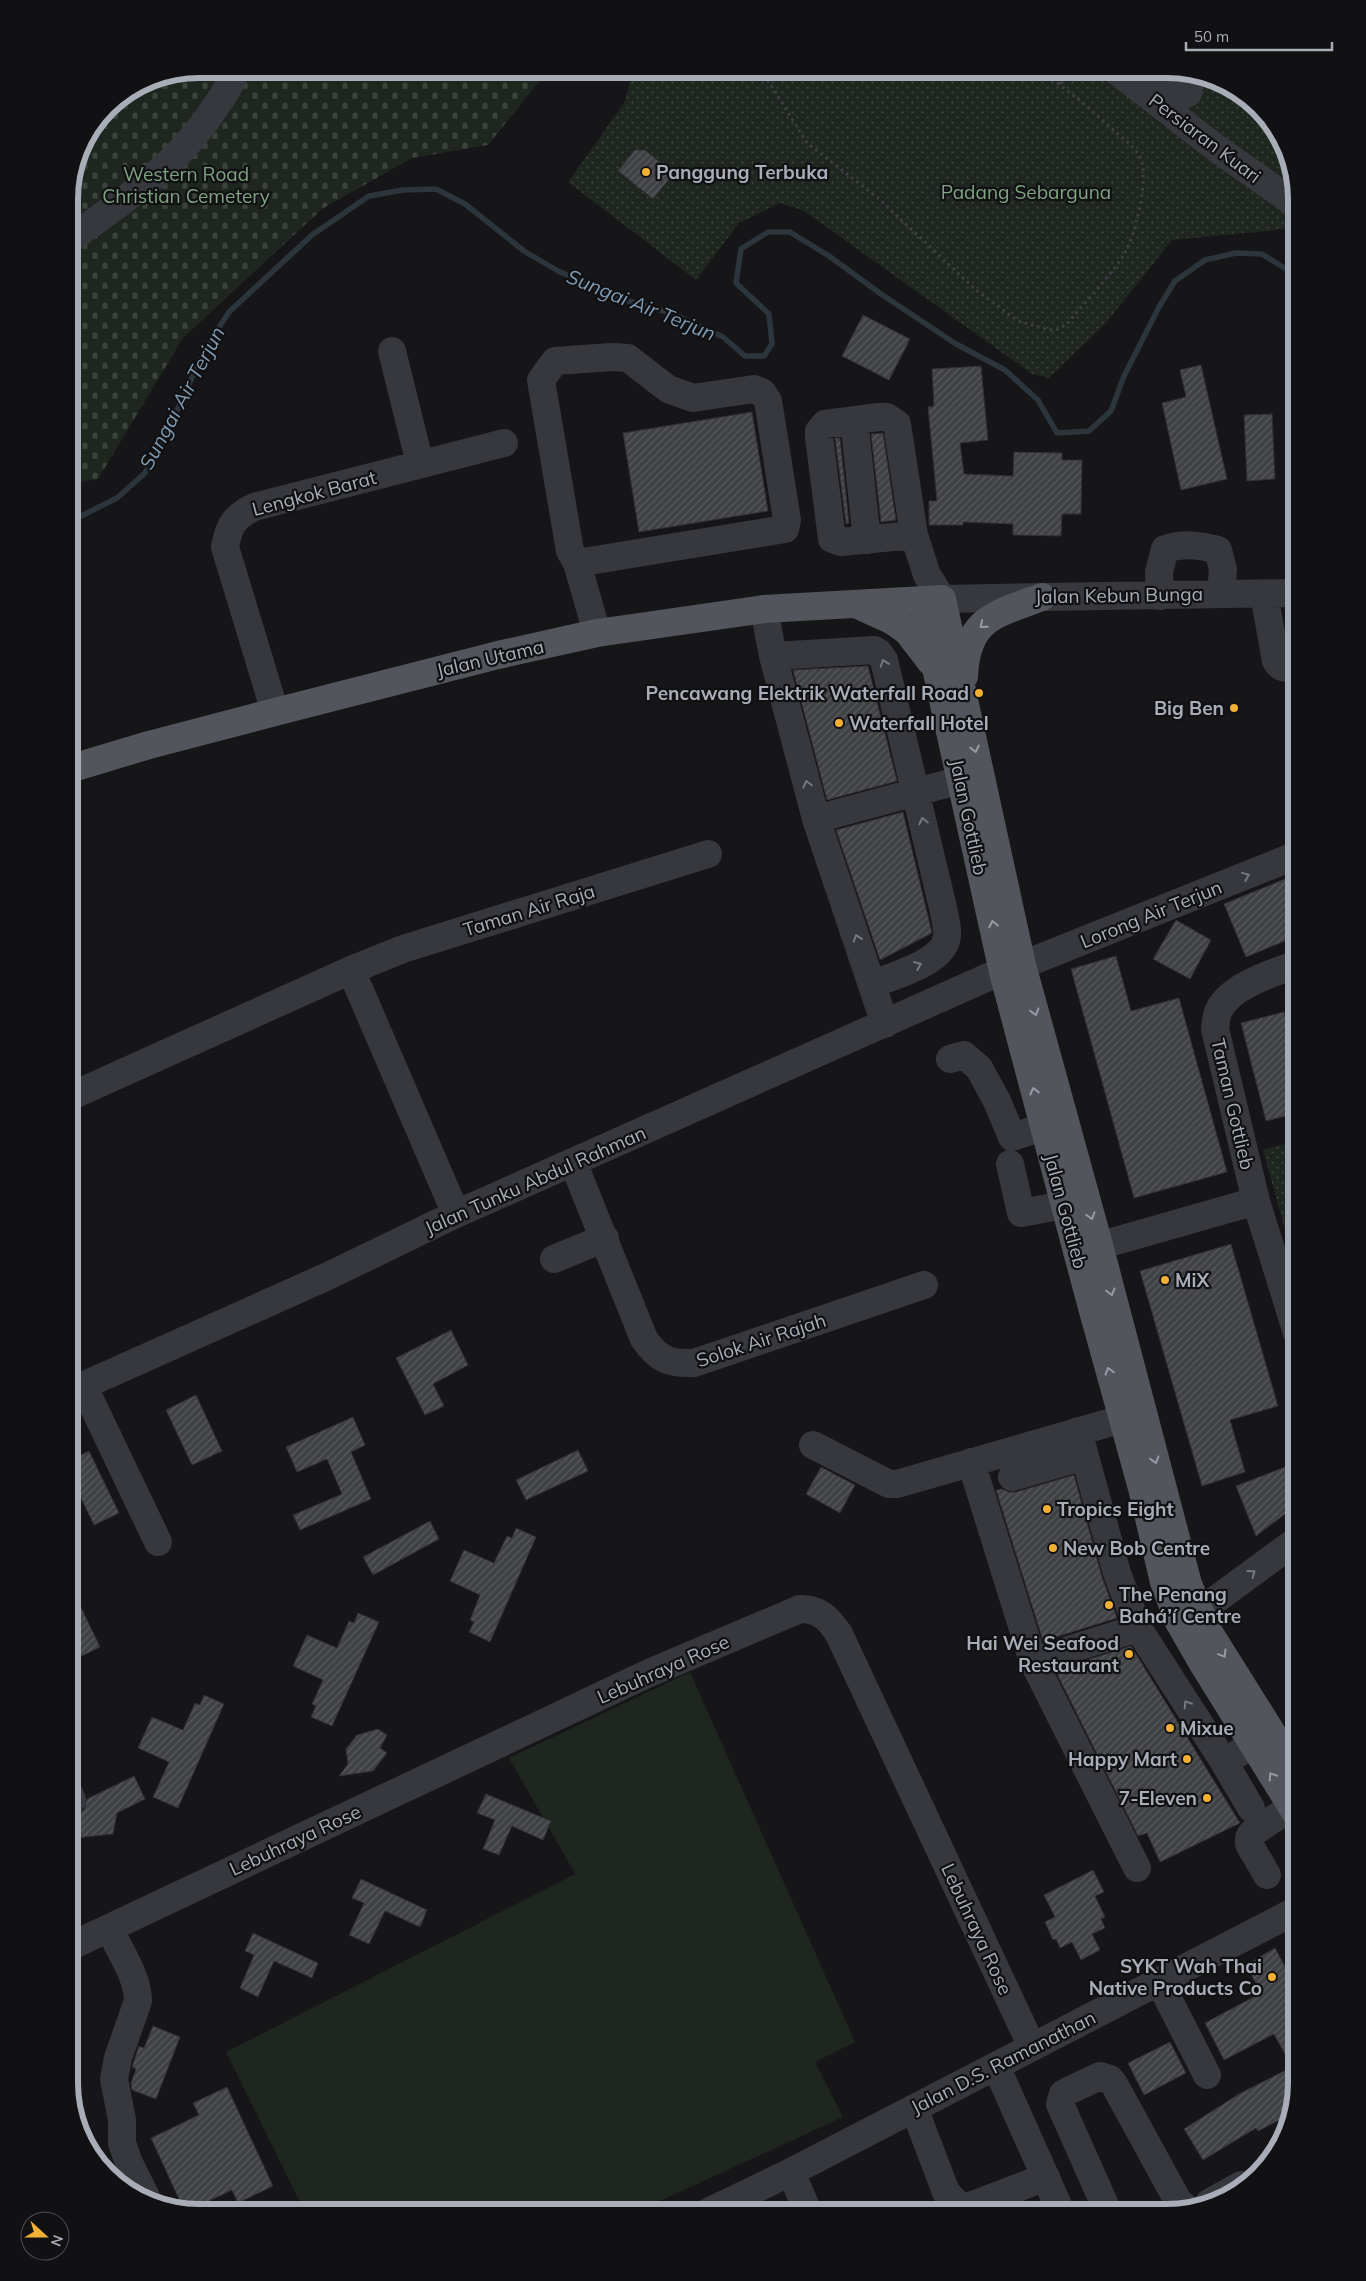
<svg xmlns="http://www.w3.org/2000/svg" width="1366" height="2281" viewBox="0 0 1366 2281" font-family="Mulish,sans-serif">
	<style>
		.green { fill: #1e261f }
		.cemetery { fill: url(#cemetery-stones) }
		.park { fill: url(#park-dots) }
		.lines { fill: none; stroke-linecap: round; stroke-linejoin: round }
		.stream { stroke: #2c353c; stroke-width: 5.5 }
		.building { fill: url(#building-hatch); stroke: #303034 }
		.path { stroke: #3d3f44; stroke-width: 3; stroke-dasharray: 2.5 4; stroke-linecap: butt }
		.minor { stroke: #37383d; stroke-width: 28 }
		.major { stroke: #53555c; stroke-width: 28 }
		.oneway { stroke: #979ba6 }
		.oneway2 { stroke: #757881 }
		.poi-dot { fill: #f2b134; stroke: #111113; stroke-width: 2 }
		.labels { text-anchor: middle; stroke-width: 4.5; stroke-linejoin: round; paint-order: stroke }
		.street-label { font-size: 19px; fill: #a8adb8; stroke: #111113 }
		.poi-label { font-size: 19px; font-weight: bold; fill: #a8adb8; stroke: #111113; text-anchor: start }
		.park-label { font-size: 19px; fill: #7fa381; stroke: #111113 }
		.water-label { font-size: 20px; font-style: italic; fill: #7f9bb3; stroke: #111113 }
		.rim { fill: none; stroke: #a8adb8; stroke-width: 6 }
	</style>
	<defs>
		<pattern id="cemetery-stones" width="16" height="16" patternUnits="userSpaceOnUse" patternTransform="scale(1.25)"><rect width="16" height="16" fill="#1e261f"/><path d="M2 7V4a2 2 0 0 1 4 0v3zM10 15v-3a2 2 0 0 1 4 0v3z" fill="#3c433d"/></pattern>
		<pattern id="park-dots" width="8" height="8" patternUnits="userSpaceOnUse" patternTransform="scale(1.25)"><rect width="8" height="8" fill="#1e261f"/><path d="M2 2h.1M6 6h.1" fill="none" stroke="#3c433d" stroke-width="1.8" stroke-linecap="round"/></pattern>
		<pattern id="building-hatch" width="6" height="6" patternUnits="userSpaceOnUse" patternTransform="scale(1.25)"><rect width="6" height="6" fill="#404145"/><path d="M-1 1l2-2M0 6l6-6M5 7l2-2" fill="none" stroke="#595a5e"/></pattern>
	</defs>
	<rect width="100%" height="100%" fill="#161618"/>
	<path class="green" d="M690 1672 855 2042 815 2062 843 2117 636 2212H305L226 2052 575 1874 509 1758Z"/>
	<path class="cemetery" d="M199 69H544L542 78 488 145 412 158 322 209 183 338 98 479 69 484V190L79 149 107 107 149 79Z"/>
	<path class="park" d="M634 69H1176L1240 91 1284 141 1297 199V228L1172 240 1106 323 1049 378 1032 374 804 211 780 203 739 223 696 280 568 182 624 103Z
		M1297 1140V1234L1287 1237 1263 1150Z"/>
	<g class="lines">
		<path class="stream" d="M69 519 81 516 117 498 145 473 164 439 204 351 229 312 312 235 369 196 403 190 436 189 465 204 524 251 558 271 622 299 673 314 723 337 745 356H764L772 344 769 314 736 283 741 249 768 232H790L829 256 881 294 956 344 1005 370 1038 400 1057 433 1089 431 1111 411 1124 376 1159 307 1175 281 1205 260 1236 253 1262 254 1286 269 1297 281"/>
	</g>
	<path class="building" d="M635 150H645L667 168 669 179 653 199 618 171Z
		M863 315 910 339 889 380 842 356Z
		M1201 365 1227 479 1181 490 1162 403 1186 397 1180 370Z
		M981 366 988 440 960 443 964 474 1013 476 1014 452 1062 453V460H1082L1081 514H1062L1061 536 1013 535V524L963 522V525H929V501H937L928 407 934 406 932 369Z
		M752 412 768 511 639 532 623 433Z
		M1272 414 1275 479 1247 481 1244 415Z
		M883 433 896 520 881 522 871 434Z
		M835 438H840L849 523 846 524Z
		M868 666 897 781 827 800 793 670Z
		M903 812 932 933 880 960 836 830Z
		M1297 874V936L1246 957 1224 904Z
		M1176 920 1211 940 1190 979 1153 959Z
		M1116 956 1131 1011 1179 998 1227 1172 1134 1198 1071 969Z
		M1284 1012 1297 1065V1113L1266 1121 1241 1023Z
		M1231 1244 1278 1406 1230 1420 1245 1472 1202 1486 1140 1271Z
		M451 1330 468 1365 433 1384 444 1406 425 1415 396 1358Z
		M196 1395 222 1451 192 1465 166 1410Z
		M353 1417 365 1445 351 1452 371 1499 300 1530 293 1515 342 1494 327 1459 297 1472 286 1447Z
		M1296 1438 1297 1505 1256 1536 1236 1486 1285 1467Z
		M578 1450 588 1471 526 1500 516 1480Z
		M89 1451 119 1513 94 1525 69 1473V1461Z
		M821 1467 855 1485 840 1513 806 1494Z
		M1074 1475 1102 1577 1117 1618 1043 1641 996 1490 1002 1489 1009 1492H1016Z
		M430 1521 439 1539 373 1575 363 1557Z
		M516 1528 536 1537 490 1642 469 1632 474 1622 470 1620 480 1595 450 1581 464 1550 494 1563 507 1536 512 1538Z
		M69 1582 100 1647 69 1662Z
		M358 1613 379 1622 332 1726 311 1717 316 1706 312 1704 323 1680 293 1666 307 1635 337 1648 349 1621 354 1623Z
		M1131 1646 1240 1823 1160 1862 1147 1833 1138 1836 1055 1670Z
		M204 1695 224 1704 178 1808 153 1797 169 1762 138 1748 152 1717 183 1730 195 1703 200 1705Z
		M378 1729 387 1735 380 1748 387 1753 373 1771 339 1776 348 1764 346 1749 357 1735Z
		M134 1776 145 1799 117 1813 113 1834 75 1838 73 1815 84 1810 87 1799Z
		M486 1794 551 1821 543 1840 512 1826 499 1855 483 1849 495 1820 477 1813Z
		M1093 1870 1104 1892 1095 1896 1105 1917 1101 1919 1105 1928 1092 1934 1100 1950 1081 1960 1072 1942 1060 1948 1056 1939 1053 1940 1045 1922 1055 1917 1044 1895Z
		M361 1879 427 1910 420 1927 385 1911 369 1944 349 1935 364 1903 352 1898Z
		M253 1933 318 1963 312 1978 274 1961 258 1997 240 1988 254 1955 245 1951Z
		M1275 1948 1297 1989V2083L1287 2116 1258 2131 1256 2128 1203 2160 1184 2129 1239 2094 1292 2067 1274 2034 1224 2060 1205 2023 1261 1993 1246 1965Z
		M153 2026 180 2037 156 2099 132 2090 131 2083 136 2069 132 2067 139 2046 144 2048Z
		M1170 2042 1186 2073 1144 2095 1128 2063Z
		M227 2087 273 2186 238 2203 232 2190 188 2211 184 2210 151 2138 199 2115 193 2103Z"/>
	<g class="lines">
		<path class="path" d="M761 69 807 143 878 198 976 290 1018 321 1049 330 1058 329 1067 324C1085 302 1107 280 1123 256 1135 239 1150 176 1140 157 1133 145 1120 136 1110 127 1086 105 1063 85 1035 69
			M1060 84 1070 69"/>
		<path class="minor" d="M1114 69 1216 148 1297 205
			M1148 69 1184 95 1188 93 1192 74
			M69 240C124 200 179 165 216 106 224 95 232 83 235 69
			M392 351 420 464
			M854 420 867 540
			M914 535 841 542 832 539 819 437V431L825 424 879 417H887L897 424 914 535 927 575 942 599C1060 597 1179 594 1297 593
			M577 563 785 529 787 520 768 401 762 392 754 389 693 398 668 389 628 358 612 357 555 361 541 380 570 551 577 563 597 633
			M1264 594 1276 661C1281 670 1288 668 1297 667
			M1160 596 1159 572 1165 549C1184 543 1199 545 1218 550L1223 569 1221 593
			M764 609 773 656 816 819 885 1024
			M773 656 874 650 878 652 884 660 944 912C945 919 948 929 947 936 945 962 895 975 873 984
			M275 712 225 547C229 525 234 517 254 507L504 443
			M816 819 961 780
			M351 970 456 1214
			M950 1059 964 1055 979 1068 997 1101 1012 1137 1044 1127
			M69 1097 351 970 403 949 708 854
			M573 1162 644 1339C658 1359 669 1364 694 1363L924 1285
			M1010 1164 1021 1213 1065 1205
			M1077 1252 1256 1201
			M554 1259 605 1238
			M1297 1333 1256 1201 1215 1029C1216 1023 1216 1015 1219 1010 1231 985 1274 973 1297 964
			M83 1385 158 1542
			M69 1392 328 1276 456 1214 986 978 1040 958 1297 855
			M1078 1431 1117 1573 1138 1628 1224 1762 1252 1745
			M813 1445 889 1484H897L1143 1413
			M971 1462 1033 1661 1137 1868
			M1012 1477 1085 1456
			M1179 1622 1199 1612 1297 1540
			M1033 1661 1138 1628
			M1224 1762 1251 1808
			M69 1793 72 1800
			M1267 1875 1249 1844V1838L1252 1833 1292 1807
			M109 1928C119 1950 138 1976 138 2001L118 2058 114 2079 122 2120V2143L129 2163 146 2197
			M69 1947 649 1673 800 1609C820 1609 828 1618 839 1634L1032 2047
			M1159 1981 1207 2075
			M996 2066 1061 2212
			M914 2108 946 2192 957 2204 970 2206 1046 2177
			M791 2172 808 2212
			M1209 2203 1241 2185
			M708 2212 791 2172 1297 1910
			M1108 2212 1060 2104 1063 2094 1068 2091 1100 2076 1110 2079 1114 2084 1178 2201 1186 2208"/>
		<path class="major" d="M921 600 1003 972 1090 1300 1142 1488 1164 1582 1179 1622 1202 1662 1297 1815
			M858 605 893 621 907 631 931 662
			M964 676C967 618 994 615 1042 597
			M69 769 149 745 275 712 498 655 597 633 764 609 942 599 1022 965 1099 1245 1188 1584 1208 1631 1297 1773"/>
	</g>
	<defs><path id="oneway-chevron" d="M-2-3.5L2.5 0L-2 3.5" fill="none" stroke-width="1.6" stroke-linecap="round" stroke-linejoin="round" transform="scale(1.25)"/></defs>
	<g class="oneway">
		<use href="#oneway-chevron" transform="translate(983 625) rotate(140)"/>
		<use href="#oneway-chevron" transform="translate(975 749) rotate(78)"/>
		<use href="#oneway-chevron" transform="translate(993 924) rotate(-102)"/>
		<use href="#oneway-chevron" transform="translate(1035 1012) rotate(75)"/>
		<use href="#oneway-chevron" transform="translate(1034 1091) rotate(-104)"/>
		<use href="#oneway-chevron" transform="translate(1091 1216) rotate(74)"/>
		<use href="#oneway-chevron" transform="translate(1111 1292) rotate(75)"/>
		<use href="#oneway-chevron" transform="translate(1109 1371) rotate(-106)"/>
		<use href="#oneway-chevron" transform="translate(1155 1460) rotate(75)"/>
		<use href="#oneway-chevron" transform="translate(1223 1654) rotate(59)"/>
		<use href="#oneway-chevron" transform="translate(1272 1776) rotate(-123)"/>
	</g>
	<g class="oneway2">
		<use href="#oneway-chevron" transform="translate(884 663) rotate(-109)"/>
		<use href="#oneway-chevron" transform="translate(807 784) rotate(-105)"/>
		<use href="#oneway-chevron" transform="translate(923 821) rotate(-103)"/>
		<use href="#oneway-chevron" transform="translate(1246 876) rotate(-22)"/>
		<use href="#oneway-chevron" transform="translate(857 938) rotate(-109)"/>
		<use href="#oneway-chevron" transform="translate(918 965) rotate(-23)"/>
		<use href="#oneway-chevron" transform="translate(1252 1573) rotate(-36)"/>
		<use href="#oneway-chevron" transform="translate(1187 1704) rotate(-123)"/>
	</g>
	<g class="poi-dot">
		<circle cx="646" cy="172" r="5"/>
		<circle cx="979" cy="693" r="5"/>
		<circle cx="1234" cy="708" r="5"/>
		<circle cx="839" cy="723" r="5"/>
		<circle cx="1165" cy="1280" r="5"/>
		<circle cx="1047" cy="1509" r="5"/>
		<circle cx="1053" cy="1548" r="5"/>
		<circle cx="1109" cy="1605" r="5"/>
		<circle cx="1129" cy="1654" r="5"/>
		<circle cx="1170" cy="1728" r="5"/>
		<circle cx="1187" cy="1759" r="5"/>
		<circle cx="1207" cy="1798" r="5"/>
		<circle cx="1272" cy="1977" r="5"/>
	</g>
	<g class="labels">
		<g class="street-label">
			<text transform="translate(1205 138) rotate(37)" y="7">Persiaran Kuari</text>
			<text transform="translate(314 493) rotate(-15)" y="7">Lengkok Barat</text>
			<text transform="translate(1119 595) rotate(-1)" y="7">Jalan Kebun Bunga</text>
			<text transform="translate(490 658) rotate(-13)" y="7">Jalan Utama</text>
			<text transform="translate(969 817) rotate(78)" y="7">Jalan Gottlieb</text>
			<text transform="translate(529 910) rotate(-17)" y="7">Taman Air Raja</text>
			<text transform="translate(1151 914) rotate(-22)" y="7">Lorong Air Terjun</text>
			<text transform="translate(1233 1104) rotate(77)" y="7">Taman Gottlieb</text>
			<text transform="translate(535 1180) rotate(-24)" y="7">Jalan Tunku Abdul Rahman</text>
			<text transform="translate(1066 1211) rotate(75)" y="7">Jalan Gottlieb</text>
			<text transform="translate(761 1340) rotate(-18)" y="7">Solok Air Rajah</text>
			<text transform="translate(663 1669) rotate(-24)" y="7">Lebuhraya Rose</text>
			<text transform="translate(295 1840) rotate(-25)" y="7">Lebuhraya Rose</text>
			<text transform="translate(977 1929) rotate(65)" y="7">Lebuhraya Rose</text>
			<text transform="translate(1003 2062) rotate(-27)" y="7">Jalan D.S. Ramanathan</text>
		</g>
		<g class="poi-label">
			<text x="656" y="179">Panggung Terbuka</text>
			<text x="969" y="700" text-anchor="end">Pencawang Elektrik Waterfall Road</text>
			<text x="1224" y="715" text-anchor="end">Big Ben</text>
			<text x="849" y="730">Waterfall Hotel</text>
			<text x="1175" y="1287">MiX</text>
			<text x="1057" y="1516">Tropics Eight</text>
			<text x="1063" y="1555">New Bob Centre</text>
			<text x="1119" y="1601">The Penang<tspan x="1119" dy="22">Bahá’í Centre</tspan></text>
			<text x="1119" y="1650" text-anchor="end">Hai Wei Seafood<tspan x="1119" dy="22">Restaurant</tspan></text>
			<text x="1180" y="1735">Mixue</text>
			<text x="1177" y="1766" text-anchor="end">Happy Mart</text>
			<text x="1197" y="1805" text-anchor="end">7-Eleven</text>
			<text x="1262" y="1973" text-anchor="end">SYKT Wah Thai<tspan x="1262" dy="22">Native Products Co</tspan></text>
		</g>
		<g class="park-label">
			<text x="186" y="181">Western Road<tspan x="186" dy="22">Christian Cemetery</tspan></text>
			<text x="1026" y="199">Padang Sebarguna</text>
		</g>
		<g class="water-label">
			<text transform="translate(641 305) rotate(22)" y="7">Sungai Air Terjun</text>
			<text transform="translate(182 398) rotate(-62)" y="7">Sungai Air Terjun</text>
		</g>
	</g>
	<path d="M0 0H1366V2281H0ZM199 78H1167A121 121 0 0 1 1288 199V2083A121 121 0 0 1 1167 2204H199A121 121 0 0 1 78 2083V199A121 121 0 0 1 199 78Z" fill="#111113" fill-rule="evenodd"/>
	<path class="rim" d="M199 78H1167A121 121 0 0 1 1288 199V2083A121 121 0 0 1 1167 2204H199A121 121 0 0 1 78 2083V199A121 121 0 0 1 199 78Z"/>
	<g transform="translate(45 2236) rotate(111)"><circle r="24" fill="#111113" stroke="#4d4f55"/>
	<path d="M0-4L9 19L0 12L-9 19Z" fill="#f2b134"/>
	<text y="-8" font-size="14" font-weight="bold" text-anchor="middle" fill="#a8adb8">N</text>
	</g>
	<path d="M1186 42v8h146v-8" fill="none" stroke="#a8adb8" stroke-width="2.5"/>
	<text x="1194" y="42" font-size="15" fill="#a8adb8" stroke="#111113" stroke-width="4" paint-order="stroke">50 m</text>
</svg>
